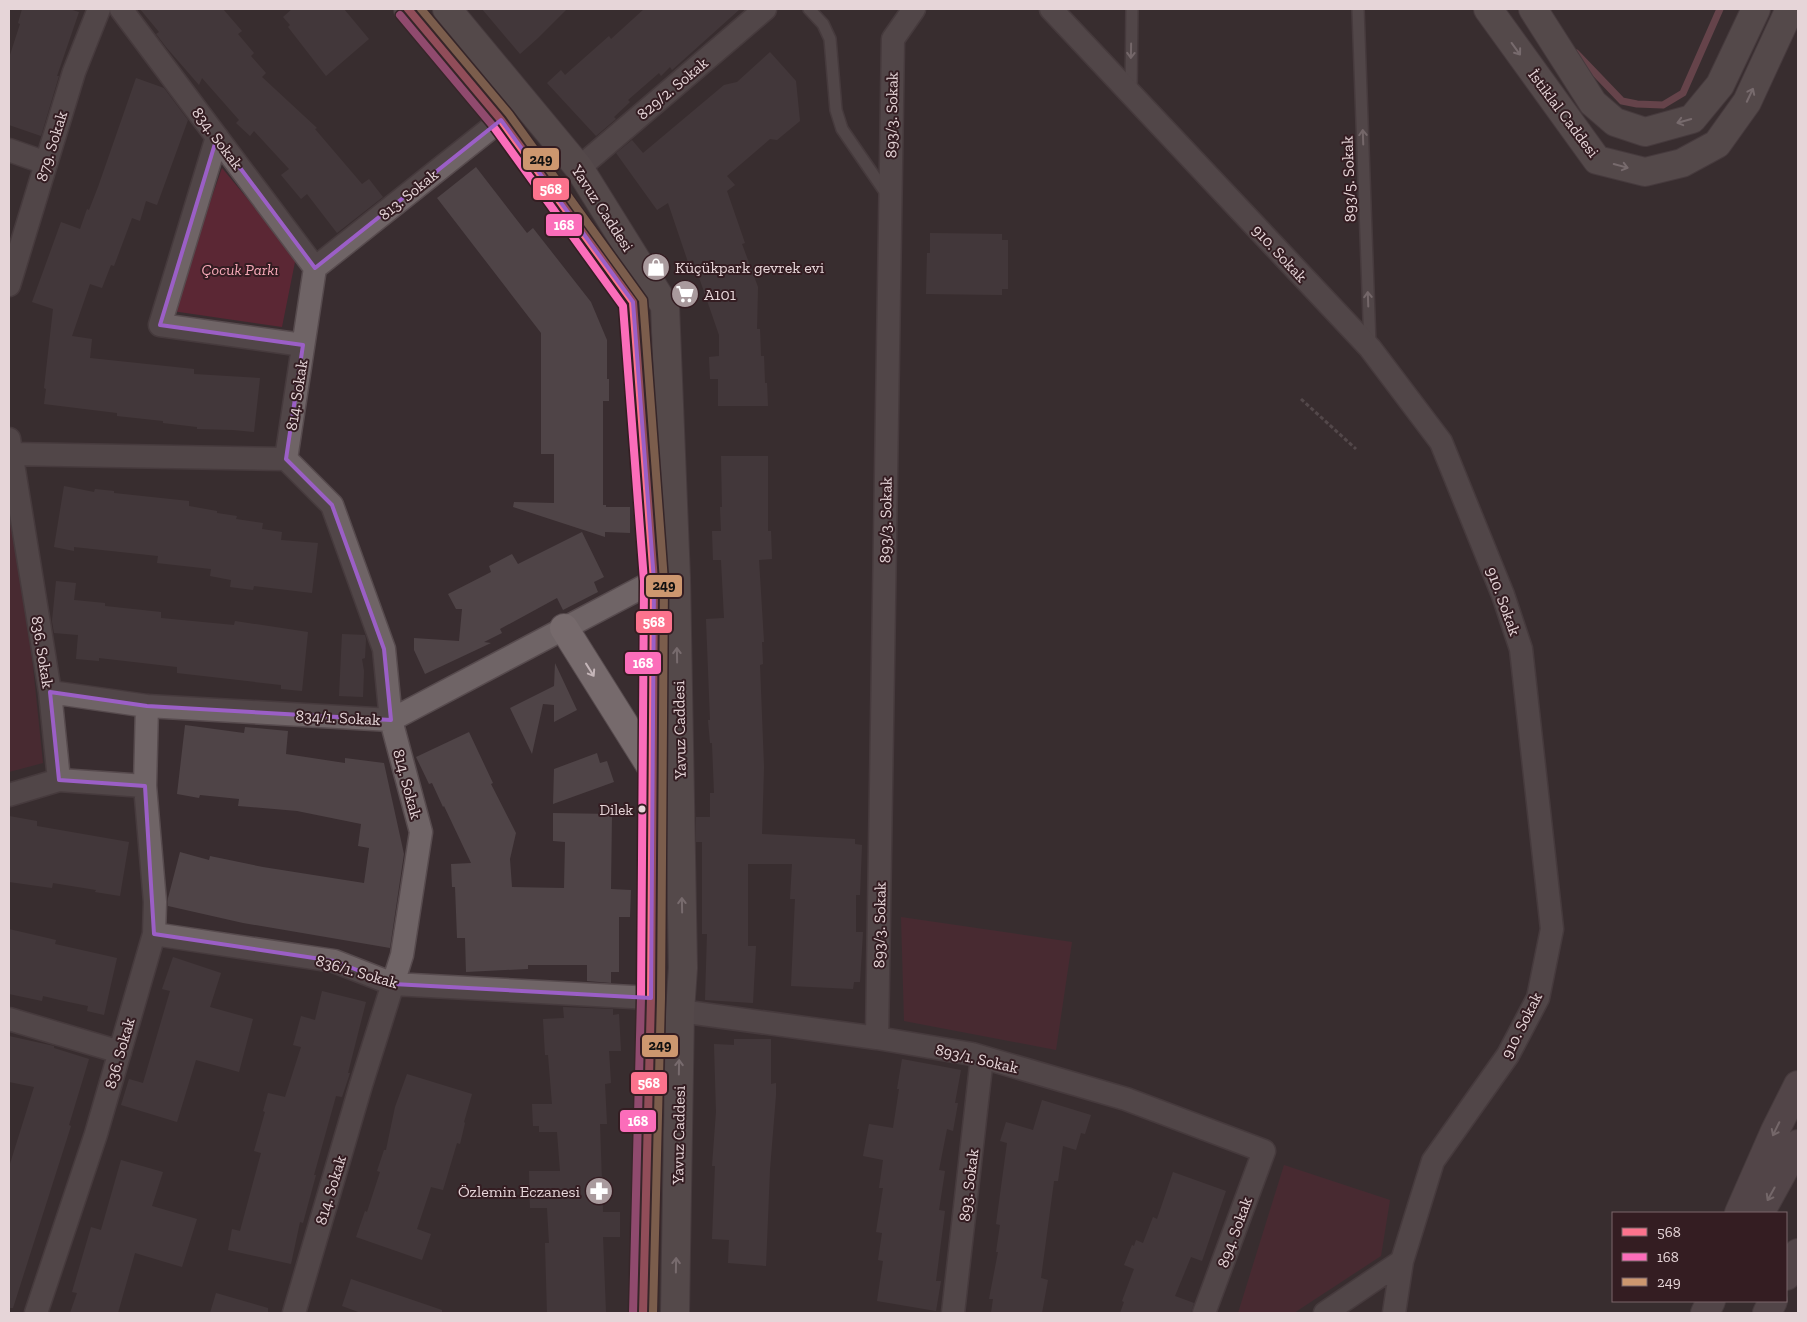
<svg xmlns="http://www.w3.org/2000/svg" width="1807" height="1322" viewBox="0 0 1807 1322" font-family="'Zilla Slab',serif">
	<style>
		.green { fill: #5b2734 }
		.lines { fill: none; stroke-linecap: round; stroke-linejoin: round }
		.stream { stroke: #9b5e6b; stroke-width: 7 }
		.building { fill: #4f4447 }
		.service-casing { stroke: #574b4e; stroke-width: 14 }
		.minor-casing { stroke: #574b4e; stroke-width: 25 }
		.secondary-casing { stroke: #574b4e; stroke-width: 30 }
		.motorway-casing { stroke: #574b4e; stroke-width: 30 }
		.path { stroke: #74696c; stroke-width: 3; stroke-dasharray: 4 2.5; stroke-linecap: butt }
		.service { stroke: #6f6466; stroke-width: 11 }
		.minor { stroke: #6f6466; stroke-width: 22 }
		.secondary { stroke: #766a6c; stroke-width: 28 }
		.motorway { stroke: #726366; stroke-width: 28 }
		.bus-1-casing { stroke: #341d22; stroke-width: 11 }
		.bus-2-casing { stroke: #341d22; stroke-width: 11 }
		.bus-3-casing { stroke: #341d22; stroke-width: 11 }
		.bus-1 { stroke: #fc738d; stroke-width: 8 }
		.bus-2 { stroke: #fb6dba; stroke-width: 8 }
		.bus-3 { stroke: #cd976f; stroke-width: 8 }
		.oneway { stroke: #c4b5b8 }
		.oneway2 { stroke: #bcadb0 }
		.oneway3 { stroke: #bdadb0 }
		.marked { fill: none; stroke: #9b5fc6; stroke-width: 4; stroke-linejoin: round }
		.bus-dot { fill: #e6d5d8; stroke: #341d22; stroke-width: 2 }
		.labels { text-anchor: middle; stroke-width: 4; stroke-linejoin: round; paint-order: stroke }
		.bus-label { font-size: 15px; fill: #e6d5d8; stroke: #341d22; text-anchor: end }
		.street-label { font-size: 16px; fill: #e6d5d8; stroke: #341d22 }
		.poi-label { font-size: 16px; fill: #e6d5d8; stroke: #341d22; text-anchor: start }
		.park-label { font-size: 16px; font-style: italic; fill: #f8aab9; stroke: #341d22 }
		.line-badge { stroke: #341d22; stroke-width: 2 }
		.badge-label { font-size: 14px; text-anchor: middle; font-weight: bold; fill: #fff }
		.pale-badge-label { font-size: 14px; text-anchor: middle; font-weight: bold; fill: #111 }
	</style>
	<rect width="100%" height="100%" fill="#392d30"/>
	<path class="green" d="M222 168 296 257 282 327 172 311Z
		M9 446 11 454 43 763 9 772Z
		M901 917 1072 942 1056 1050 904 1021Z
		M1284 1165 1390 1200 1381 1256 1294 1313H1238Z"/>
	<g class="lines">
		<path class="stream" d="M1576 53 1622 101 1637 104 1663 105 1683 93 1720 9"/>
	</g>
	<path class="building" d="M22 9H69L79 12 57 76H59L41 136 9 125V58L20 24 18 23Z
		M140 9H223L242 31 238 34 254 53 251 56 266 73 262 77 317 128 315 129 362 184 369 179 383 197 337 233 307 194 301 199 281 175 289 169 254 131 250 136 236 123 239 120 202 78 199 85 166 47 156 34 159 32Z
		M292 9H344L369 39 326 76 288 27 290 25 283 17Z
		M482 9H567L538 38 520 54Z
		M644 9H740L672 70 670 67 661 76 659 73 628 100 630 102 614 117 616 119 596 136 547 83 561 70 565 75 609 36 611 39Z
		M770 52 796 81 800 121 777 140 770 139 727 176 735 185 727 191 745 243 742 244 758 287 757 329H760L761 356H764L765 383H767L768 406H718V379H710L709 357 719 356V335L693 260 688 262 668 203 657 210 616 153 632 140 643 153 724 85 737 82Z
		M136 78 164 88 188 120 157 205 146 201 140 221 132 218 114 266 111 265 102 288 90 284 72 336 92 339 90 358 194 369V374L260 378 254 432 233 430 197 429V427L163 423V421L117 416V413L44 404 46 389 44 388 53 309 32 302 61 222 80 229 87 209 89 210 98 187Z
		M476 167 527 233 533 228 591 302 607 340V379H609V401H603V505H606V507H630V533L605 532V537L513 507 514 502 554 503V454H541V333L437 198Z
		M930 233 1002 234V240H1008V289H1002V295L926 294 927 253H930Z
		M721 456H768V531H771L772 559 759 560 764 642H762L763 664 760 665 764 767 762 834 855 839V844L862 845 860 895H856V932H863L860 982H854L853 989 791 986 795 899H790L792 864H748V946H756L753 1003 705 1000 707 934H702V842H696V817H710V793H714L712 743H710L708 720H710L706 619 724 618 721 560H713L712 531H721L720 507H722Z
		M64 486 94 492 95 489 114 491V493L189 501V506L217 511V513L237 516 236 519 263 523 262 529 282 532 281 540 318 543 312 593 254 586 253 590 230 587 231 580 210 576 211 569 157 563 158 556 74 547V551L54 547Z
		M582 532 604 577 594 582 598 592 563 610 557 598 500 629 502 633 484 642 491 643 425 674 414 650V638L459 641 462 609H456L448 594 491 572 489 566 512 554 518 564Z
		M56 581 76 583 74 600 105 603V606L161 612V618L234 625 235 621 308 632 302 691 281 689V685L177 673V667L99 658V661L76 659 78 635 54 633 52 621Z
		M342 634 365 635 366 639 365 658 362 659 364 671 363 697 339 696Z
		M555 663 577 710 554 722V705L543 704 532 754 510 708 554 686Z
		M185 725 244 733 245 727 288 731 286 754 345 763V758L384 763 404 854 390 948 243 923 168 906V898L180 852 209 860 210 856 263 867 364 883 369 848 358 846 361 824 297 811 238 806 239 799 200 795 199 798 177 794Z
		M469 732 493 783 491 784 516 833 510 859 512 887 564 888 565 842 553 841V813L612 814 611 889 631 890 630 917H619V972H611V983L587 981V965H528V969L466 972 465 938H457L455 887H452L451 864 471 863 444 806 443 807 432 783 429 784 416 757Z
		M597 753 600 763 607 761 614 782 553 804 554 769Z
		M9 816 37 821V826L129 842 120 896 95 892 96 890 53 883 52 888 9 882Z
		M9 929 56 940 55 944 117 958 104 1015 87 1011 88 1006 64 1001 43 996 42 1001 9 994Z
		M173 957 221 973 210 1007 253 1019 239 1072 196 1060 177 1122 121 1105 129 1079 143 1083 170 991 162 989Z
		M322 991 366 1002 348 1073H350L342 1097 336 1096 314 1175H316L303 1223 300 1222 291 1264 228 1250 232 1229 240 1231 261 1153 254 1151 265 1112 263 1111 268 1093 285 1097 301 1047 293 1045 301 1016 315 1020Z
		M563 1007 613 1009V1015L619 1014 621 1051H609L611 1083 605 1084 607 1124H600L603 1212H620V1237H603L606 1313H547L545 1243H549L547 1208H530L529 1171H560L557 1132H539V1126H533L532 1104H552L548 1055H545L543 1019 564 1018Z
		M9 1036 54 1046V1048L89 1059 69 1125 71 1126 13 1308H9V1167L34 1087 9 1082Z
		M734 1039H771V1084L776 1083V1095L770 1169 766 1266 728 1263 729 1240 712 1239 715 1166H712L716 1112 714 1044 734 1045Z
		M902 1059 961 1070 955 1103H958L953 1131 947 1129 939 1170 945 1171 939 1210 945 1211 936 1281H941L936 1311 877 1301 883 1261 878 1260 882 1233 876 1232 883 1188H879L883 1160 863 1156 869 1124 893 1128 899 1089H897Z
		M407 1074 472 1094 464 1122 465 1123 460 1144 457 1143 443 1190 431 1187 417 1229 431 1234 422 1260 356 1237 365 1211 367 1212 380 1172 377 1171 384 1150H386L395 1107Z
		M1042 1100 1091 1115 1085 1134 1081 1133 1076 1150 1063 1146 1058 1181H1054L1041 1278 1048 1280 1042 1313H991L993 1299H989L998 1252H996L1000 1225 996 1224 1007 1143 1000 1141 1006 1122 1033 1130Z
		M121 1160 163 1172 152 1206 197 1219 182 1267 135 1253 118 1313H70L77 1293 72 1292 91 1227 101 1230Z
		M1173 1172 1226 1191 1202 1261 1191 1257 1175 1296 1194 1303 1191 1313H1120L1124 1302 1122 1301 1134 1269 1124 1265 1132 1245 1134 1246 1136 1240 1143 1243 1153 1217 1157 1219Z
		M351 1279 442 1310V1313H361L342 1306Z
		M216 1293 268 1308V1313H210Z"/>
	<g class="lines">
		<g class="service-casing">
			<path id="service" d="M809 9 823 24 830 39 836 110 842 129 888 196
				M1358 9 1370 346
				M1131 92 1132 9"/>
		</g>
		<g class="minor-casing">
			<path id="minor" d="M121 9 315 268
				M1051 9 1370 348 1441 442 1503 595 1521 649 1552 929 1538 998 1508 1055 1433 1161 1402 1261 1394 1313
				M217 137 160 325 303 345
				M9 150 46 163
				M579 168 765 9
				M315 268 501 120
				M9 285 74 72 99 9
				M9 439 50 692 59 780
				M11 454 286 459
				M50 692 147 706 391 720 654 581 670 578
				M9 795 59 780 145 786 147 706
				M154 934 334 961 393 984 651 998
				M680 1011 877 1038 972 1054 1126 1099 1264 1151 1204 1313
				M9 1019 120 1052
				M877 1038 893 39 914 9
				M36 1313 96 1134 154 934 155 902 145 786
				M294 1313 361 1085 402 955 421 832 391 720 384 649 332 505 286 459 315 268
				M953 1313 982 1057
				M1325 1313 1402 1261"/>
		</g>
		<g class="secondary-casing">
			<path id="secondary" d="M408 9 501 120 633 302 654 581 651 998 643 1313
				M447 9 579 168 665 306 676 578 683 968 680 1011 675 1313
				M1488 9 1597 160 1645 172 1682 163 1717 144 1747 102 1790 9
				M1533 9 1593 103 1615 122 1645 132 1692 119 1720 85 1756 9
				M564 628 653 770"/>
		</g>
		<g class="motorway-casing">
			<path id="motorway" d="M1739 1213 1775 1131 1798 1085
				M1760 1213 1798 1144
				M1786 1276 1798 1253
				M1705 1313 1711 1301
				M1767 1313 1773 1301"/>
		</g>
		<path class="path" d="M1301 399 1356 449"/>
		<use href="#service" class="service"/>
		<use href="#minor" class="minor"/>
		<use href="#secondary" class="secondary"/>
		<use href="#motorway" class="motorway"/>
		<g class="bus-1-casing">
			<path id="bus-1" d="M408 9 501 120 633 302 654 581 651 998 643 1313"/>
		</g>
		<g class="bus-2-casing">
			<path id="bus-2" d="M400 15 493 126 623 306 644 581 641 998 633 1313"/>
		</g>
		<g class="bus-3-casing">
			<path id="bus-3" d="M421 9 509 114 643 300 664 581 661 998 653 1313"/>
		</g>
		<use href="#bus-1" class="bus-1"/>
		<use href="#bus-2" class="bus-2"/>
		<use href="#bus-3" class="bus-3"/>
	</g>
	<defs><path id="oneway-shaft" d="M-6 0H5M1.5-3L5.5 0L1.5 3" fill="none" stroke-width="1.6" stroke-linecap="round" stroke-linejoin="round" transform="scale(1.25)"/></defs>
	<g class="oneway">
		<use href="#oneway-shaft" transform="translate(1516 49) rotate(54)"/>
		<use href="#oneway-shaft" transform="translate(1750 95) rotate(-65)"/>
		<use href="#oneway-shaft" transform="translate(1684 121) rotate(164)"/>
		<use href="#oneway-shaft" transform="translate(1621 166) rotate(15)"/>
		<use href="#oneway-shaft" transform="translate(677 655) rotate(-91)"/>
		<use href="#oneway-shaft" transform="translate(590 670) rotate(58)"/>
		<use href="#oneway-shaft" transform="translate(682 905) rotate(-91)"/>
		<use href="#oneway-shaft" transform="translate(679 1067) rotate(-89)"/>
		<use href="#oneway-shaft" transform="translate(676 1265) rotate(-89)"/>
	</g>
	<g class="oneway2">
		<use href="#oneway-shaft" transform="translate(1131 51) rotate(91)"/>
		<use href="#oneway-shaft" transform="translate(1363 137) rotate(-92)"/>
		<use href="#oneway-shaft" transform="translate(1368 299) rotate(-92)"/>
	</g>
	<g class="oneway3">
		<use href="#oneway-shaft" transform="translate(1776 1129) rotate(116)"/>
		<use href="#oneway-shaft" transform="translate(1771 1194) rotate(119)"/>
	</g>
	<path d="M0 0H1807V1322H0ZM501 120 633 302 654 581 651 998 393 984 334 961 154 934 145 786 59 780 50 692 147 706 391 720 384 649 332 505 286 459 303 345 160 325 217 137 315 268Z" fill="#392d30" fill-opacity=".55" fill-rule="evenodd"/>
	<path class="marked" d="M501 120 633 302 654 581 651 998 393 984 334 961 154 934 145 786 59 780 50 692 147 706 391 720 384 649 332 505 286 459 303 345 160 325 217 137 315 268Z"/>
	<defs>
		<g id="shop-disc" transform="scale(1.4375)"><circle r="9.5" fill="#a99a9d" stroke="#341d22"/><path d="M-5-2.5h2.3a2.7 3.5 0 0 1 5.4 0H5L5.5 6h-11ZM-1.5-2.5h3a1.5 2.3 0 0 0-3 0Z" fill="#fff"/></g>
		<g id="supermarket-disc" transform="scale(1.4375)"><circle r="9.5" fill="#a99a9d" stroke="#341d22"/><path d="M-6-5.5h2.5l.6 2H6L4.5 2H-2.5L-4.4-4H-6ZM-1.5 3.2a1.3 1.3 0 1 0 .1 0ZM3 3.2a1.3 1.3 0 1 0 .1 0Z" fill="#fff"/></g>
		<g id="pharmacy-disc" transform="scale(1.4375)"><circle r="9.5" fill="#a99a9d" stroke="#341d22"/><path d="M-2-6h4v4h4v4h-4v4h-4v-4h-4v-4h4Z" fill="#fff"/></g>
	</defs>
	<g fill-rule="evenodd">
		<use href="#shop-disc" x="656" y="267"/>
		<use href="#supermarket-disc" x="685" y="294"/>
		<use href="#pharmacy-disc" x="599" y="1191"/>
	</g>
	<circle class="bus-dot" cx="642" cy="809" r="4.5"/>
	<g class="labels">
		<g class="bus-label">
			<text x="633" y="815">Dilek</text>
		</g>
		<g class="street-label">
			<text transform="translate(672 88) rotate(-40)" y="6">829/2. Sokak</text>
			<text transform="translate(1564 113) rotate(53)" y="6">İstiklal Caddesi</text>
			<text transform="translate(891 115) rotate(-89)" y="6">893/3. Sokak</text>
			<text transform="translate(218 138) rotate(53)" y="6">834. Sokak</text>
			<text transform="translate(51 146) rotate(-73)" y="6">879. Sokak</text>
			<text transform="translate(1348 179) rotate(-92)" y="6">893/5. Sokak</text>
			<text transform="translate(408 194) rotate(-39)" y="6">813. Sokak</text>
			<text transform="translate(603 208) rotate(57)" y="6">Yavuz Caddesi</text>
			<text transform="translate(1280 253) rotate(47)" y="6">910. Sokak</text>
			<text transform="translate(296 395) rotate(-81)" y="6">814. Sokak</text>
			<text transform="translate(885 520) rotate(-89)" y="6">893/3. Sokak</text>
			<text transform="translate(1504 601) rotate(70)" y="6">910. Sokak</text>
			<text transform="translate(43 652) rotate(81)" y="6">836. Sokak</text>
			<text transform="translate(338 717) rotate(3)" y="6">834/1. Sokak</text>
			<text transform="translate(679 730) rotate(-91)" y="6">Yavuz Caddesi</text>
			<text transform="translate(408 784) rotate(75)" y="6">814. Sokak</text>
			<text transform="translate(879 925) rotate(-89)" y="6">893/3. Sokak</text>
			<text transform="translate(357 971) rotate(16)" y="6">836/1. Sokak</text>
			<text transform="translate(1521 1025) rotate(-63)" y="6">910. Sokak</text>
			<text transform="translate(119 1053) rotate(-74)" y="6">836. Sokak</text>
			<text transform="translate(977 1058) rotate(13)" y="6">893/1. Sokak</text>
			<text transform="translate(678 1135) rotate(-89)" y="6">Yavuz Caddesi</text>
			<text transform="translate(968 1185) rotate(-83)" y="6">893. Sokak</text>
			<text transform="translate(330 1190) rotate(-73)" y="6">814. Sokak</text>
			<text transform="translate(1234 1232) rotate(-70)" y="6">894. Sokak</text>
		</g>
		<g class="poi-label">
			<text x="675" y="273">Küçükpark gevrek evi</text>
			<text x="704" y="300">A101</text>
			<text x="580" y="1197" text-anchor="end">Özlemin Eczanesi</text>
		</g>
		<g class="park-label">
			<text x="240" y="275">Çocuk Parkı</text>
		</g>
	</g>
	<g class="line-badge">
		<rect x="522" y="147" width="38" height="24" rx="5" fill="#cd976f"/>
		<rect x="532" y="177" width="38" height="24" rx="5" fill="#fc738d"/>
		<rect x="545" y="213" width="38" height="24" rx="5" fill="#fb6dba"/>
		<rect x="645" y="574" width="38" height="24" rx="5" fill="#cd976f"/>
		<rect x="635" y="610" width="38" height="24" rx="5" fill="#fc738d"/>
		<rect x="624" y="651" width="38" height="24" rx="5" fill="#fb6dba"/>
		<rect x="641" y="1034" width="38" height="24" rx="5" fill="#cd976f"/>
		<rect x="630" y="1071" width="38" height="24" rx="5" fill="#fc738d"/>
		<rect x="619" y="1109" width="38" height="24" rx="5" fill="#fb6dba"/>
	</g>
	<g class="badge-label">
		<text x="551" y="194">568</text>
		<text x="564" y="230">168</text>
		<text x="654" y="627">568</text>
		<text x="643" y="668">168</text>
		<text x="649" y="1088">568</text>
		<text x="638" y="1126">168</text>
	</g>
	<g class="pale-badge-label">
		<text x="541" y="164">249</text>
		<text x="664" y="590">249</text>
		<text x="660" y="1050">249</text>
	</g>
	<rect width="1807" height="1322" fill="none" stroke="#e6d5d8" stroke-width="20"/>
	<rect x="1612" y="1212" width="175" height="90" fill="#341d22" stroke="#7b676b"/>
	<rect x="1622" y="1228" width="25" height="8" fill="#fc738d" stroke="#7b676b"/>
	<text x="1657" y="1237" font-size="15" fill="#e6d5d8">568</text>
	<rect x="1622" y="1253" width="25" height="8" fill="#fb6dba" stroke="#7b676b"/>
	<text x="1657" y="1262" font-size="15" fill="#e6d5d8">168</text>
	<rect x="1622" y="1278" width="25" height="8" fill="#cd976f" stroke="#7b676b"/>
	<text x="1657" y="1287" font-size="15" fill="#e6d5d8">249</text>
</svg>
